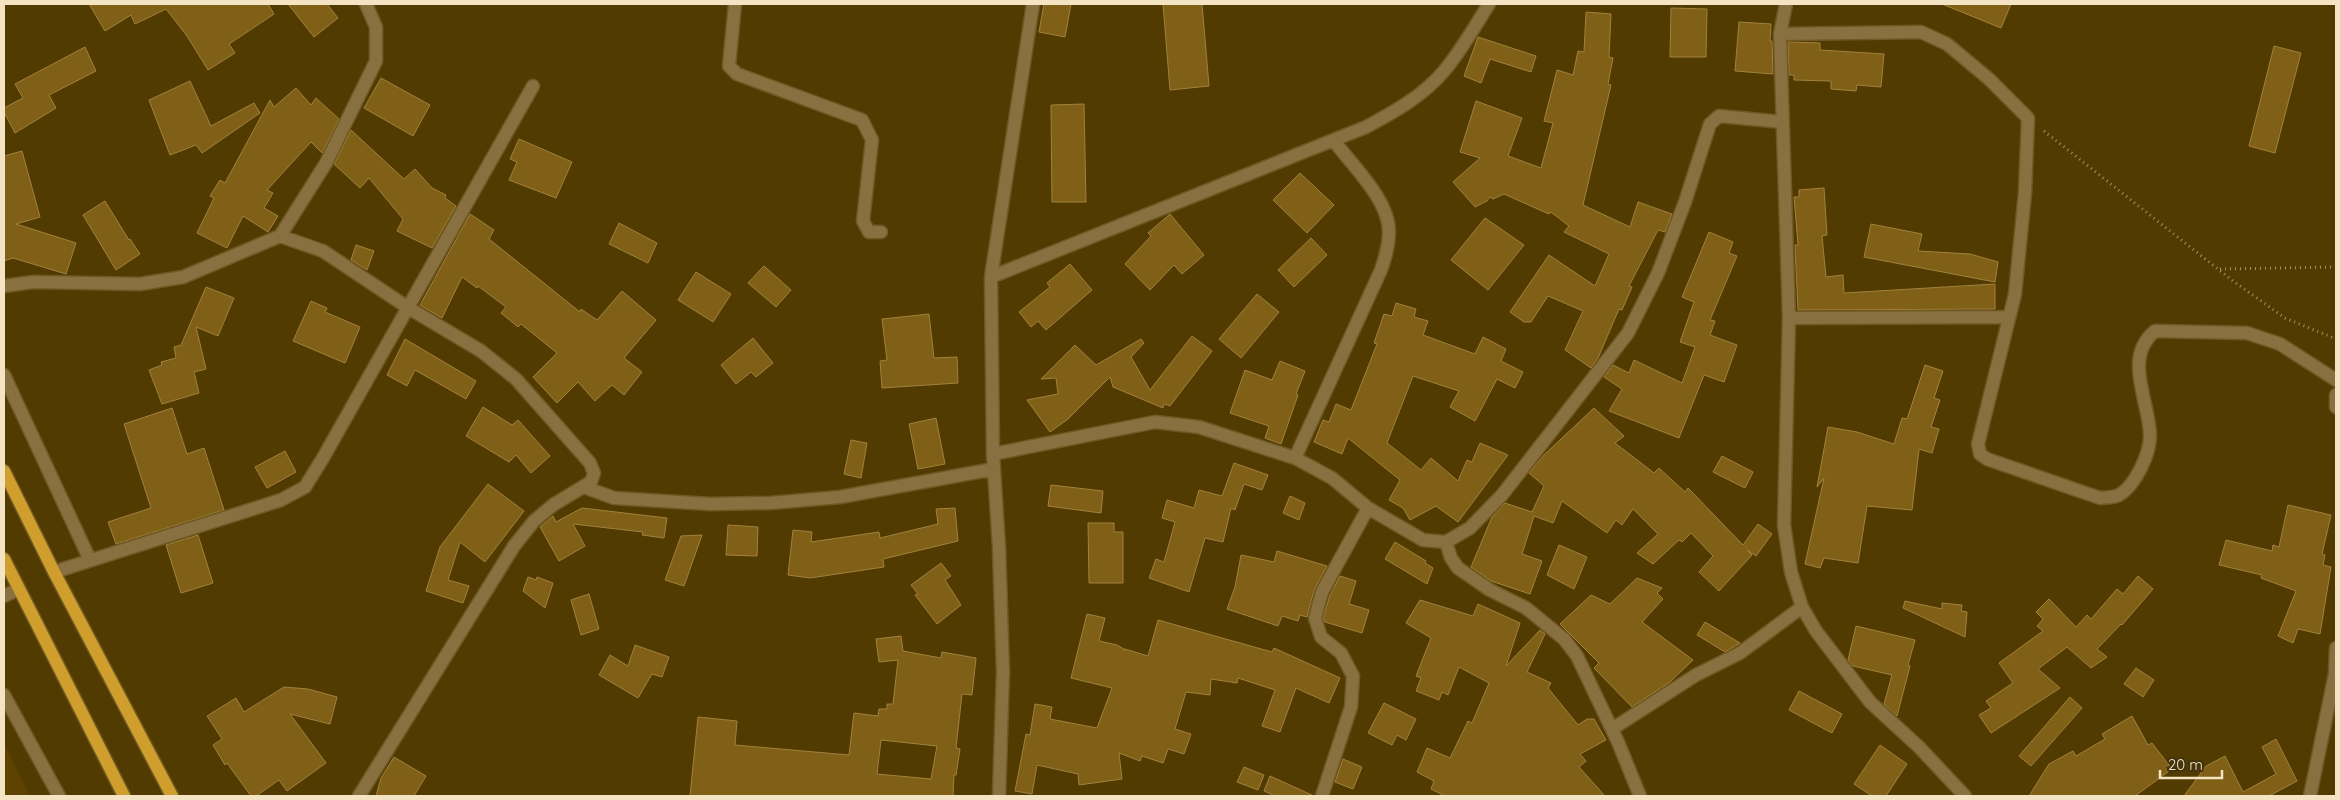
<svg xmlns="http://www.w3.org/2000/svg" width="2340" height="800" viewBox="0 0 2340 800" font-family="Quicksand,sans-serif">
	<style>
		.built { fill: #5e4300 }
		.building { fill: #7f6016; stroke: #a2813e; fill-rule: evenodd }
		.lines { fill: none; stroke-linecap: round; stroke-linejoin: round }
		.minor-casing { stroke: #6f5923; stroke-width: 15 }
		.major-casing { stroke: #6f5923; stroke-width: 15 }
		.path { stroke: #a49062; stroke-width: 3; stroke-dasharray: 1 4; stroke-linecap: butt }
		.minor { stroke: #887041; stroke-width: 12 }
		.major { stroke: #cf9e2d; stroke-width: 12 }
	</style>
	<rect width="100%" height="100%" fill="#523b00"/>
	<path class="built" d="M4 743 30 796H4Z"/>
	<path class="building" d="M89 4H268L274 14 229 44 235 53 208 70 187 36 166 9 135 24 131 15 105 31Z
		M288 4H327L338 18 314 37Z
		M1044 4H1071L1065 37 1039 32Z
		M1163 4H1202L1209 86 1170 90Z
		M1942 4H2011L2001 28Z
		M1671 8 1707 9 1706 57H1670Z
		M1586 12 1611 14 1609 57 1613 58 1608 84 1611 85 1583 205 1630 227 1638 202 1672 214 1665 232 1658 230 1629 286 1632 287 1622 310 1619 309 1598 358 1591 368 1565 350 1583 311 1548 296 1531 322H1524L1510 312 1549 255 1595 286 1609 254 1564 232 1569 226 1551 212 1549 214 1504 194 1493 199 1490 197 1487 201 1475 207 1453 182 1480 158 1460 152 1476 101 1522 118 1508 156 1541 168 1553 123 1544 121 1557 70 1573 75 1578 51 1584 52Z
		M1739 22 1771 24 1770 41H1772L1773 74 1735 71Z
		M1478 37 1536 56 1531 72 1490 59 1481 83 1464 76Z
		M1788 42 1820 43V50L1884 54 1881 87 1857 85 1856 91 1831 89V81L1794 80V75H1789Z
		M2274 46 2301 53 2275 153 2249 146Z
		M85 47 96 71 49 95 56 108 15 133 4 112V108L23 98 15 84Z
		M381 78 430 105 413 136 364 108Z
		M190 81 211 126 254 103 260 113 202 153 196 145 170 155 149 100Z
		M296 88 311 105 316 98 339 119 322 153 311 142 267 190 273 193 264 208 278 216 268 232 243 216 227 248 197 233 214 198 210 196 220 180 225 183 270 100 274 107Z
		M1084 104 1086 202H1052L1051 105Z
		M351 130 404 179 415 169 432 188 446 195 445 198 456 206 432 248 397 231 403 219 369 178 360 188 334 164Z
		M519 139 572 162 556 198 509 180 517 162 510 159Z
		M22 151 40 217 16 224 76 243 66 274 13 258 4 261V156Z
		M1300 173 1334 205 1307 233 1273 200Z
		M1824 188 1827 235 1822 236 1826 277 1843 275 1844 293 1995 284V309L1798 310 1795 245H1798L1794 197H1799V190Z
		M105 201 129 240 130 239 140 254 116 270 83 215Z
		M470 214 494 230 489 239 580 312 581 309 597 320 622 291 656 320 624 358 642 372 624 395 612 385 595 401 578 382 557 403 533 377 557 353 521 324 518 327 501 313 506 307 478 286 477 288 462 277 442 318 420 305Z
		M1170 214 1204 255 1182 274 1174 265 1150 290 1125 264 1151 236 1148 233Z
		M1485 218 1524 245 1488 290 1451 260Z
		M619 223 657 243 648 263 609 244Z
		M1871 224 1922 234 1918 251 1970 254 1998 262 1995 282 1864 257Z
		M1709 232 1733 242 1729 253 1737 256 1710 320 1715 321 1710 335 1737 345 1724 382 1704 375 1679 438 1609 411 1622 389 1604 377 1613 365 1629 373 1634 360 1682 383 1695 347 1680 342 1694 302 1682 297Z
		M1311 238 1327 255 1294 287 1278 270Z
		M356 245 374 251 367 270 351 260Z
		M1070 264 1092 290 1046 330 1038 321 1031 327 1019 312 1050 287 1047 283Z
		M764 266 791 290 776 307 748 283Z
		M696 272 731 294 713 322 678 300Z
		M206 287 234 298 218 336 196 327 206 369 194 372 199 393 162 404 149 370 162 365 161 362 176 358 174 347 181 345Z
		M1257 294 1279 312 1241 358 1219 339Z
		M311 301 327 308 325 312 360 327 345 363 293 341Z
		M1396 303 1416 309 1414 317 1428 321 1423 335 1475 354 1483 337 1506 349 1501 361 1523 372 1515 388 1497 379 1475 421 1450 407 1459 391 1413 376 1387 443 1421 470 1431 458 1458 481 1467 460 1472 462 1480 443 1508 455 1458 522 1436 506 1410 520 1403 508 1389 500 1400 480 1348 438 1342 454 1314 442 1323 420 1329 422 1336 404 1351 410 1377 344 1374 343 1384 314 1392 316Z
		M929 314 934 358 957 357 958 383 882 388 880 361 887 360 882 319Z
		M1192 336 1212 351 1170 406 1164 404 1163 408 1113 387 1110 377 1068 419 1050 432 1027 400 1058 394 1056 378 1041 379 1075 345 1096 365 1141 339 1144 343 1131 357 1150 390Z
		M753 338 773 363 756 377 751 372 736 384 721 365Z
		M405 339 476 381 466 399 415 370 407 386 387 375Z
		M1280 361 1305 371 1296 394 1298 395 1281 444 1265 438 1269 426 1230 413 1245 370 1272 380Z
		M1925 365 1943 371 1934 398 1940 400 1931 427 1939 429 1932 453 1919 449 1912 510 1867 506 1858 563 1824 558 1820 568 1805 564 1824 478 1817 487 1828 427 1857 432 1894 444 1902 418 1907 419Z
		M483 407 512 425 518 420 550 456 531 473 516 455 509 462 466 436Z
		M172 408 187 454 204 448 224 510 116 544 108 522 151 508 124 424Z
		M1594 408 1624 436 1615 443 1654 473 1659 468 1685 492 1688 488 1743 545 1758 524 1772 534 1756 556 1747 550 1752 555 1719 591 1699 572 1713 556 1691 533 1682 542 1679 540 1653 564 1637 553 1658 534 1633 509 1622 525 1616 520 1607 533 1562 501 1553 523 1534 516 1522 554 1542 561 1530 594 1491 581 1471 567 1492 517 1505 503 1532 512 1544 486 1529 473 1544 455Z
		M936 418 945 464 918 469 909 424Z
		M851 440 867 443 861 478 844 474Z
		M285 451 296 472 267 488 255 467Z
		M1722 456 1753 472 1745 488 1713 472Z
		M1234 463 1268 475 1262 490 1244 484 1235 510 1231 508 1223 542 1205 538 1189 592 1149 578 1156 559 1164 562 1175 522 1162 518 1167 500 1194 508 1199 490 1222 496Z
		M488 484 524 511 485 562 460 542 448 580 469 586 463 603 426 591 440 547Z
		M1051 485 1103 491 1101 513 1048 506Z
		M1290 496 1305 503 1299 520 1283 513Z
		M2288 505 2331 515 2322 554 2325 555 2323 565 2331 567 2320 634 2298 629 2293 643 2278 636 2296 591 2261 578 2262 575 2219 565 2226 540 2272 551 2273 545 2279 547Z
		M582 508 667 518 664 538 642 535 643 532 573 524 585 546 559 561 540 527 553 516 556 522Z
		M955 508 958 541 883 559 884 567 810 578 788 575 793 530 812 532 811 542 879 532 880 538 938 524 936 509Z
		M1088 523H1114V532H1123V583H1089Z
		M728 525 758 527 757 556 726 555Z
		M198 535 213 583 181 593 166 545Z
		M702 535 684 586 665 580 681 536Z
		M1395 542 1426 561 1425 563 1433 568 1427 584 1385 559Z
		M1559 545 1587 557 1574 589 1547 575Z
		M1277 551 1327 566 1314 590 1307 617 1300 615 1298 621 1282 616 1278 626 1227 609 1235 587 1241 555 1274 562Z
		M941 563 951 576 945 580 961 605 937 624 915 595 918 594 911 585Z
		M1340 576 1356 581 1349 604 1369 610 1362 633 1325 622 1323 618 1330 595Z
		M2138 576 2153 589 2122 625 2121 624 2097 649 2107 657 2091 668 2067 647 2038 669 2060 688 1991 733 1979 715 1991 708 1986 701 2013 683 1999 663 2043 631 2037 626 2043 619 2036 612 2049 599 2076 627 2087 615 2091 619 2117 589 2123 594Z
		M528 577 536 580 537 577 553 583 545 608 523 591Z
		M1637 578 1662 588 1657 593 1663 599 1642 622 1693 660 1670 682 1632 707 1594 668 1599 663 1560 624 1591 595 1610 604Z
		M589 594 599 629 581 635 571 600Z
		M1420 600 1473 616 1478 604 1520 623 1506 666 1540 630 1545 634 1527 672 1551 683 1548 688 1578 725 1587 719H1594L1606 740 1580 754 1586 761 1579 767 1605 796H1445L1431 789 1434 781 1417 772 1427 748 1450 758 1468 721 1472 723 1489 683 1459 667 1448 695 1442 692 1439 700 1416 691 1421 678 1416 676 1431 638 1406 623Z
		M1905 601 1942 609V603L1962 605 1961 611 1967 612 1965 637 1903 608Z
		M1087 614 1105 618 1099 641 1117 645 1124 649V651L1125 649 1148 656 1158 620 1272 652 1274 648 1340 678 1329 703 1296 688 1280 732 1262 726 1275 690 1238 678 1237 683 1211 679 1210 695 1186 692 1175 729 1191 734 1184 754 1168 749 1163 763 1142 756 1140 761 1119 753 1122 779 1079 785 1078 774 1037 765 1032 794 1015 791 1026 734 1030 735 1035 704 1052 707 1050 719 1097 728 1112 688 1071 678Z
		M1705 622 1740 643 1725 652 1697 635Z
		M1856 626 1915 640 1908 665 1910 666 1897 716 1884 704 1892 675 1853 666 1848 660Z
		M901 636 903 651 941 658 942 652 976 658 972 695 962 694 956 748 960 749 956 775H954L953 796H690L698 717 737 721 735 745 849 755 854 713 878 716 879 709H887V704H893L898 660 879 662 876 639ZM881 740 937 746 931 779 877 774Z
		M635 645 669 657 662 677 652 674 638 698 599 675 610 655 628 666Z
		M2136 668 2154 680 2143 697 2124 684Z
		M284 687 308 689 337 697 330 724 290 714 326 763 287 791 279 780 256 796H251L227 763 225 765 213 745 222 739 207 716 236 698 244 712Z
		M1799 691 1842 714 1832 733 1789 710Z
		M2070 697 2082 708 2031 766 2019 756Z
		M1384 703 1416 719 1406 740 1397 735 1392 745 1368 733Z
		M2132 716 2148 745 2152 743 2172 769 2135 796H2029L2049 764 2073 751 2076 756 2105 739 2102 734Z
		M2276 739 2297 781 2269 796H2184L2206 766 2225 756 2243 792 2276 774 2262 747Z
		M1880 745 1907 764 1886 796H1872L1854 784Z
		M394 757 426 776 414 796H376L381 778Z
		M1343 759 1362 767 1353 789 1335 782Z
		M1244 767 1264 775 1258 790 1237 782Z
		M1270 776 1314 796H1275L1264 791Z"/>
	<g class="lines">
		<g class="minor-casing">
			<path id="minor" d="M735 4 729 66 737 74 862 120 872 140 863 221 869 232H881
				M1786 4 1780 34 1789 318 1784 525 1791 572 1802 607 1816 631 1870 702 1919 747 1965 796
				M1780 34 1921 32 1947 44 1989 79 2028 118 2025 193 2015 294 1978 444 1980 454 1987 459 2100 498C2106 497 2114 498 2119 495 2135 486 2150 454 2150 436 2150 402 2122 358 2155 331L2247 333 2280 344 2336 380
				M280 236 326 163 376 61V27L366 4
				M991 277 1366 127C1394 112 1423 96 1444 71 1461 51 1475 26 1489 4
				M4 286 33 282 140 284 183 277 280 236 323 251 407 307 481 351 516 379 590 463 594 473 591 482 553 505 534 521 514 546 359 796
				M1789 318 2009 317
				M4 375 90 560
				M2336 395V407
				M993 454 1155 422 1199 427 1295 458 1332 478 1368 508 1423 540 1446 542 1470 528 1502 495 1628 333 1658 273 1685 202 1710 124 1719 116 1782 122
				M1295 458 1381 270C1385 258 1389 246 1389 232 1389 200 1353 166 1334 141
				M584 487 614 498 710 504 770 503 840 497 994 469
				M1446 542 1451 558 1458 568 1490 590 1526 608 1564 639 1577 656 1618 742 1640 796
				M54 572 281 500 305 487 323 458 533 86
				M4 596 19 589
				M4 695 59 796
				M1612 729 1696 675 1740 653 1802 607
				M999 796 1003 672 999 547 993 454 991 277 1033 4
				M1322 796 1351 707 1353 676 1341 653 1321 637 1315 618 1322 592 1368 508
				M2310 796 2335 674 2336 648"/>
		</g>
		<g class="major-casing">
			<path id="major" d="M4 471 54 572 172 796
				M4 559 124 796"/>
		</g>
		<path class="path" d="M2044 131 2233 281 2285 318 2336 339
			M2220 269 2336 267"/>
		<use href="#minor" class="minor"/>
		<use href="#major" class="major"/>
	</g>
	<rect width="2340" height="800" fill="none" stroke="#f5e4c3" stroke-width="10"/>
	<path d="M2160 770v8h62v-8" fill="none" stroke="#f5e4c3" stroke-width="2.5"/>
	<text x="2168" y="770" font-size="15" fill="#f5e4c3" stroke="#43320e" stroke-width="4" paint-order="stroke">20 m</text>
</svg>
